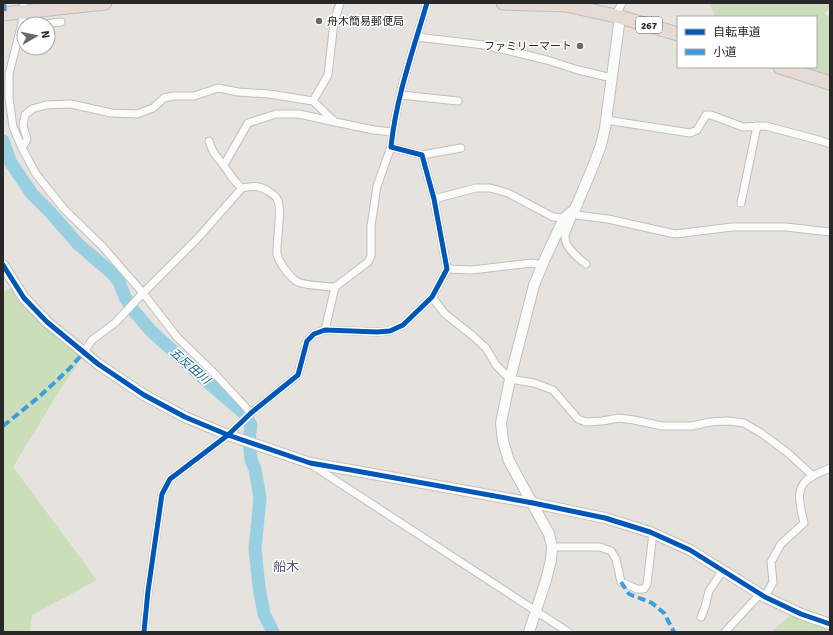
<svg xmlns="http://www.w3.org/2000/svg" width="833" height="635" viewBox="0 0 833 635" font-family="Signika,'Noto Sans JP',sans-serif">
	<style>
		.green { fill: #cadeba }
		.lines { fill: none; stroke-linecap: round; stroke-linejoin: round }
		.river { stroke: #98d0e2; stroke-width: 13 }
		.street-casing { stroke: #c0bfbf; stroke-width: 9 }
		.secondary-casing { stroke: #c0bfbf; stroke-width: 12 }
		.highway-casing { stroke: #bfbdbc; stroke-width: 15 }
		.street { stroke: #fbfbfa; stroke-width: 7 }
		.secondary { stroke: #fbfbfa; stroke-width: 10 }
		.highway { stroke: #e6dbd4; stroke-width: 13 }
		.quiet { stroke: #3d9ce0; stroke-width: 4; stroke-dasharray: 8 4; stroke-linecap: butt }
		.cycleway-casing { stroke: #fff; stroke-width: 8 }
		.cycleway { stroke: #0057b8; stroke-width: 5 }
		.poi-dot { fill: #6a6968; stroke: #fff; stroke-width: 1.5 }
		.labels { text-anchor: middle; stroke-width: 3; stroke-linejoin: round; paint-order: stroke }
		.shield { fill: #fff; stroke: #686868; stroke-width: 1 }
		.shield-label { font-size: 10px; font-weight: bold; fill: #282828 }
		.poi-label { font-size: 11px; fill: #282828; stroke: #fff; text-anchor: start }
		.water-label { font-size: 12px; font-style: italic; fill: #19678b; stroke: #fff }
		.quarter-label { font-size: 13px; fill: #4d5574; stroke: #fff }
	</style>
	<rect width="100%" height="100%" fill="#e6e2de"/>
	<path class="green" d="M710 3H830V7L824 14 830 17V77L800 67H816V17H715Z
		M14 286 86 352 58 393 13 467 97 580 32 615 30 632H3V292Z
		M792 614 830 623V632H771Z"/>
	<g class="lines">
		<path class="river" d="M3 141 11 163 32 194 50 212 78 244 113 274 119 282 125 297 133 310 151 331 203 378 244 413 251 425 249 440 251 460 255 469 260 498 255 549 259 587 264 614 273 632"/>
		<g class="street-casing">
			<path id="street" d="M24 3 22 23 9 74V98L13 127 22 148 36 174 64 209 102 246 143 293 177 337 215 374 251 413
				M615 16 622 3
				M43 24 61 22
				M417 37 484 45 547 60 578 70 612 78
				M401 95 458 101
				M313 101 335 122 374 130 392 132
				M606 120 690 133 697 130 706 115H711L743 127 766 126 822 141 830 144
				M22 148 25 143 27 139 23 126 25 115 32 109 46 105 71 104 111 113 137 114 153 108 164 98 174 96H194L218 88 238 92 269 94 313 101 328 75 334 22 340 3
				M422 155 461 148
				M224 165 248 123 276 114H299L335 122
				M242 188C252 186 259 185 268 191 271 193 276 196 277 199 283 208 276 241 277 254 278 261 289 276 296 281 303 286 325 286 335 287
				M434 199 476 188H490L508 193 553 217 564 218
				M741 203 757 126
				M568 214 608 219 675 234 732 227H786L830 232
				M573 215C571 221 566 231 565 236 564 247 578 258 586 264
				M447 269 472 270 532 263 542 265
				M432 297 445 314 473 336 486 348 496 365 510 379 534 383 553 390 578 419 586 422 602 421 619 418 634 420 662 426H692L710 422 728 421 744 423 761 433 788 453 813 476
				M325 330 335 287 368 262 371 256V226L377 186 391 147
				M84 352 92 340 115 323 143 293 197 239 242 188C234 182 230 174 224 166 216 155 213 154 209 141
				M312 465 568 632
				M552 547H600L611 551 616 559 621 582 637 589H644L647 584 653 533
				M765 597 773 582 771 562 781 544 804 523C800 505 793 486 813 476 818 473 824 471 830 468
				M701 617 705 607 709 591 723 570
				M144 632 148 591 162 494 170 479 228 435 251 413 298 375 307 341 314 334 325 330 377 332 390 331 403 325 432 297 447 269 434 199 422 155 391 147C396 98 413 50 427 3
				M725 632 760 594"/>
		</g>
		<g class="secondary-casing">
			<path id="secondary" d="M3 265 24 298 47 322 98 364 144 395 185 417 228 435 310 463 351 470 533 503 605 518 650 532 690 550 765 597 801 614 830 624
				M529 632 546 580 551 560 552 547 549 534 509 461 503 441 501 423 510 379 534 285 544 261 564 218 575 209 594 164 601 145 605 128 620 17"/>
		</g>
		<g class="highway-casing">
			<path id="highway" d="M503 3 566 5 620 17 678 34
				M3 14 105 3
				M780 67 830 83"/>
		</g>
		<use href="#street" class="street"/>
		<use href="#secondary" class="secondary"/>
		<use href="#highway" class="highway"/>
		<path class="quiet" d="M4 3 5 14
			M3 426 39 397 69 369 84 352
			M621 582 629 594 652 603 664 613 674 632"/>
		<g class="cycleway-casing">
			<path id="cycleway" d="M3 265 24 298 47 322 98 364 144 395 185 417 228 435 310 463 351 470 533 503 605 518 650 532 690 550 765 597 801 614 830 624
				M144 632 148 591 162 494 170 479 228 435 251 413 298 375 307 341 314 334 325 330 377 332 390 331 403 325 432 297 447 269 434 199 422 155 391 147C396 98 413 50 427 3"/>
		</g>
		<use href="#cycleway" class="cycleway"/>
	</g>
	<g class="poi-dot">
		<circle cx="319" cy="21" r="4"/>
		<circle cx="580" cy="46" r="4"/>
	</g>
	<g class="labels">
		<rect class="shield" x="636" y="17" width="26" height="16" rx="3"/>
		<g class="shield-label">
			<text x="649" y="29">267</text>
		</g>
		<g class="poi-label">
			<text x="327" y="25">舟木簡易郵便局</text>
			<text x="572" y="50" text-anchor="end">ファミリーマート</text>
		</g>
		<g class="water-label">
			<text transform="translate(190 366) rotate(41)" y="4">五反田川</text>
		</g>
		<g class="quarter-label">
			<text x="286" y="571">船木</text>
		</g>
	</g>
	<rect width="833" height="635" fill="none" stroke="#282828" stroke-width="8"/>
	<rect x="677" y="16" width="140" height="52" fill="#ffffff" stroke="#a9a9a9"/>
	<rect x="685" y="29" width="20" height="6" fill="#0057b8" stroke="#a9a9a9"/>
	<text x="713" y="36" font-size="12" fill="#282828">自転車道</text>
	<rect x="685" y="49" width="20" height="6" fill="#3d9ce0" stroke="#a9a9a9"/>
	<text x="713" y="56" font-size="12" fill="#282828">小道</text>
	<g transform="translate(36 36) rotate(81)"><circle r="19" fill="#ffffff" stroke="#a9a9a9"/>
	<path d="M0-3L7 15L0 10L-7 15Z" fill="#6a6968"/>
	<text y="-6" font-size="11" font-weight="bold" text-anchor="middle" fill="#282828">N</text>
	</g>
</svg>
